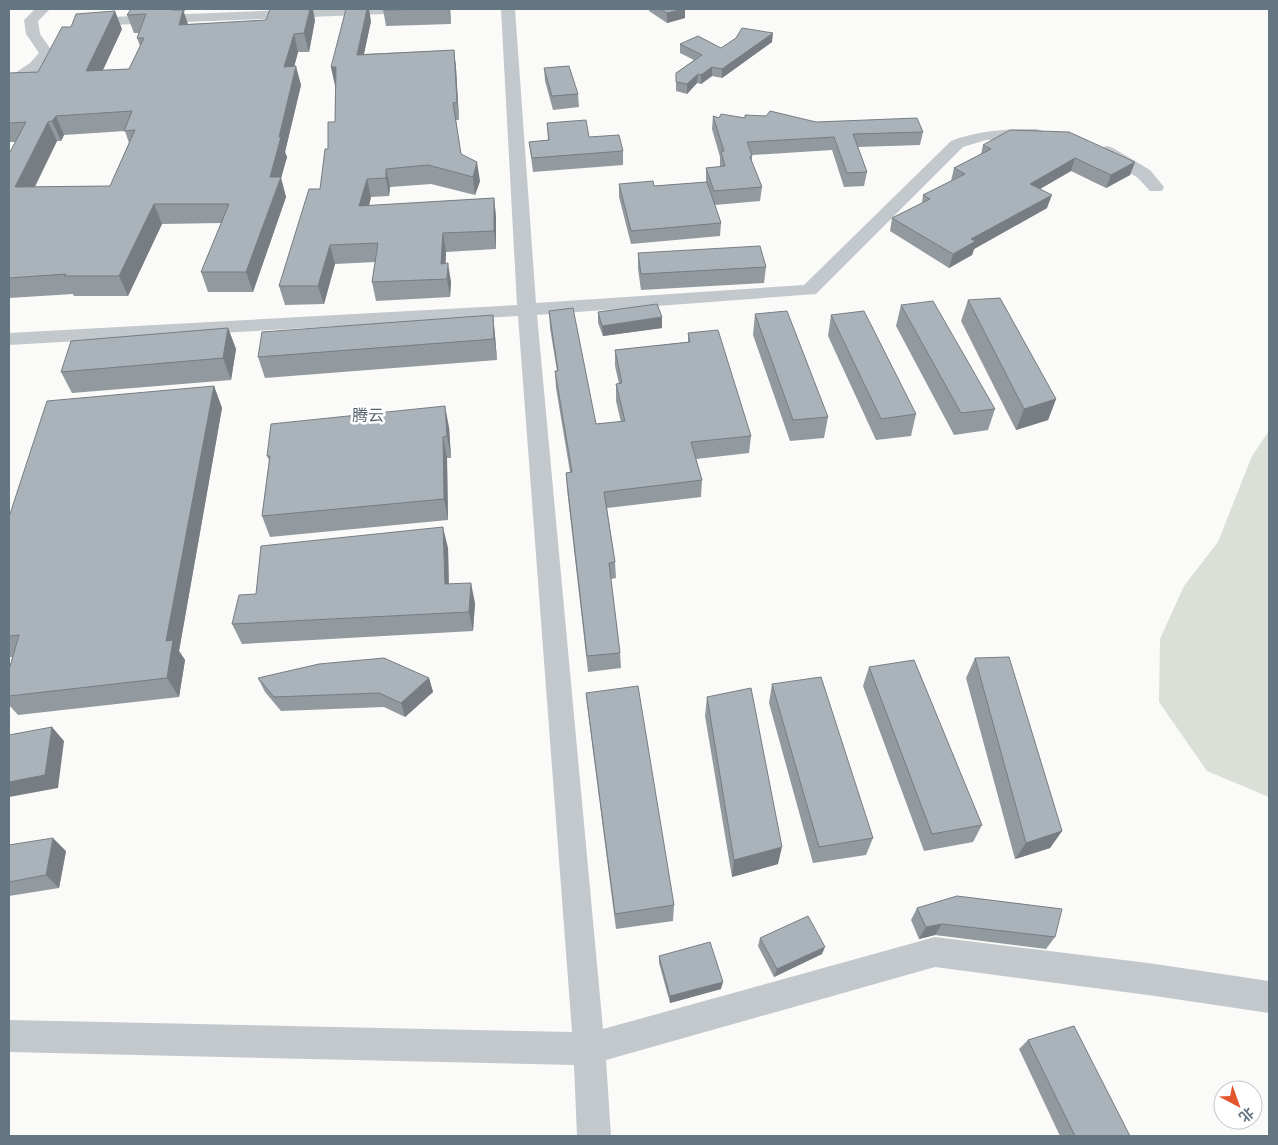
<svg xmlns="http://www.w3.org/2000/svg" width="1278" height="1145" viewBox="0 0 1278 1145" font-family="'DejaVu Sans','Noto Sans SC',sans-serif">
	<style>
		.green { fill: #dadfd7 }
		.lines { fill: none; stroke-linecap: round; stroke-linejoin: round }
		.minor { fill: #c3c8cc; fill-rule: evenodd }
		.wall { fill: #929a9f; fill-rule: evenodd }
		.shaded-wall { fill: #777d82 }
		.building { fill: #aab3b9; stroke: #777d82; fill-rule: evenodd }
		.labels { text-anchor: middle; stroke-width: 5; stroke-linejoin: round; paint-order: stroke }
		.quarter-label { font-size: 16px; fill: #57646e; stroke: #fff }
	</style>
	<rect width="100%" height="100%" fill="#fafaf8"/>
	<path class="green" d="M1269 431V797L1207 771 1159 702 1160 639 1184 586 1218 542 1252 456Z"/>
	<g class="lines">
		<path class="minor" d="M35 9H50L38 21 40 34 54 54C45 67 25 84 9 87V77L30 63 39 53 26 34 24 20Z
			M314 9H416L409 13 86 26 79 22 86 18Z
			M501 9H515L536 303 804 285 951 141C979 130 1007 129 1037 129L1043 131 1045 134 1043 137 1037 139 986 140 963 147 816 294 537 315 603 1029 935 937 1148 963 1269 981V1013L1148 995 935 967 606 1060 611 1136H577L574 1065 9 1052V1020L572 1032 518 316 9 345V333L517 305Z
			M1107 146 1113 148 1150 170 1164 187 1162 191H1150L1138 178 1101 154 1099 151 1101 148Z"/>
	</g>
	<path class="wall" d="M131 9H186L184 12 188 24 315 20 309 52H298L294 67 301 85 285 152 287 157 281 178 286 197 253 292H208L201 272 221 223 162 224 128 296H74L73 294 9 298V152H10L16 142H9V73L38 72 122 29 103 70 129 69 140 46 137 38 139 33H134L127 15ZM125 131 129 143 110 186 35 187 57 141H61L64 135Z
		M383 9H450L451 24 386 26Z
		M649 9H685V18L667 23 649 11Z
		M371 21 364 54 454 50 456 68 459 120H456L461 154 480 181 475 195 431 184 390 187 389 196 371 197 369 206 494 198 496 217V249L446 252 445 264 451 282 450 297 376 301 372 282 375 262 335 264 324 304 285 305 279 286 320 189 328 149 335 122V85L331 67Z
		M772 42 722 78 712 76 701 84 697 83 687 94 676 91V73L694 60 680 53V44L721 48Z
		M544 68 578 94 579 107 553 110 545 81Z
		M713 116 719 118H745L816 122 923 132 920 145 858 147 867 172 864 186 844 187 832 150 752 155V162L762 187 760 201 715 205 721 223 720 236 631 244 619 197V184L654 186 706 182V168L720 167V157L712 129Z
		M547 123 589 137 623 151V165L533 172 529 142 548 140Z
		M983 145 1135 162 1130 175 1106 188 1071 171 1040 189 1047 208 974 249 972 255 949 268 890 231 892 218 922 203 923 195 951 181 954 168 981 154Z
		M638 253 766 267 764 283 641 290 638 269Z
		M968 300 1056 399 1048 420 1016 430 961 321Z
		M901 305 995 409 988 430 954 435 896 326Z
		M549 311 596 424 621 422 616 401V384H619L615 366V350L688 342V333L751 436 749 453 696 459 702 480 701 497 607 508 615 562 616 578 611 579 620 653 621 668 588 672 567 489 566 473 570 472 556 388 555 371H557L550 328Z
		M598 312 662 317V328L603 336 598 323Z
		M755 314 828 417 824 438 790 441 753 335Z
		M493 315 495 336 497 360 265 378 258 357Z
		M831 315 916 414 911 436 876 440 828 336Z
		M228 328 236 349 231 380 72 393 61 372Z
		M214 386 222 408 179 651 185 660 179 697 18 715 9 705V670L12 657H9V517Z
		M449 427 451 458H447L448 520 270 537 262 516 269 460 267 456Z
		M448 548 449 584 475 603 473 631 242 644 232 624 256 594Z
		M975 658 1062 831 1050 848 1015 859 966 678Z
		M869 667 982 825 973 842 924 851 863 686Z
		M258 678H429L433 692 405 717 384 707 281 711 265 692Z
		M772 684 873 838 866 855 813 863 769 703Z
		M586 693 674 905 673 921 616 929 588 712Z
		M707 697 778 864 732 877 705 716Z
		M9 845 66 851 59 888 9 896Z
		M917 908 1055 937 1046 949 935 935 919 939 911 920Z
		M760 938 822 954 774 977 758 946Z
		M659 956 721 989 670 1003 659 963Z
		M1028 1040 1130 1136H1060L1019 1049Z"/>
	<path class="shaded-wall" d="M172 9H174L179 24 183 10 189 28 185 43 171 10Z
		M310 9H313L315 20 309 52 304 33Z
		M367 9H369L371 21 360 72 357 55Z
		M449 9H450L451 24Z
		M683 9H685V18L667 23V13Z
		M115 11 122 29 94 89 86 71Z
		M773 33 772 42 722 78V69Z
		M294 34 298 52 289 86 284 67Z
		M454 50 456 68 459 120 457 102Z
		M296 66 301 85 285 152 287 157 281 178 286 197 253 292 246 272 270 177 279 137Z
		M331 67H336L335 85Z
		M712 67V76L701 84V75Z
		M698 74 697 83 687 94V84Z
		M56 116 64 135 61 141 52 121Z
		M48 122 57 141 25 206 15 187Z
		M1075 158 1071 171 1026 197 1030 184Z
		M477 162 480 181 475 195 473 177Z
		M1135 162 1130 175 1106 188 1111 175Z
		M386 169 390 187 389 196 386 178Z
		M367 179 371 197 364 225 359 206Z
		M1052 195 1047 208 974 249 972 255 949 268 953 254 971 239Z
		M494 198 496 217V249L494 231Z
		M154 204 162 224 128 296 119 276Z
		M443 233 446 252 445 279 441 264Z
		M330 245 335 264 324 304 318 286Z
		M448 263 451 282 450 297 447 279Z
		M493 315 495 336 497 360 494 339Z
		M662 317V328L603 336 602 326Z
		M228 328 236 349 231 380 223 358Z
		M214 386 222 408 179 651 185 660 179 697 167 678 166 641Z
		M1056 399 1048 420 1016 430 1024 409Z
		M445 406 449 427 451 458 447 436Z
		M443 437 447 458 448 520 444 499Z
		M443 527 448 548 449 604 445 584Z
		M471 583 475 603 473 631 469 612Z
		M429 678 433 692 405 717 401 703Z
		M52 727 64 741 58 788 9 797V782Z
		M1062 831 1050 848 1015 859 1026 843Z
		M53 838 66 851 59 888 46 875Z
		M782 847 778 864 732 877 734 860Z
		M942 924 935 935 919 939 926 927Z
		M825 947 822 954 774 977 777 969Z
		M723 982 721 989 670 1003V996Z"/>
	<path class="building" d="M131 9H172L171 10H183L179 25 266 20 270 9H310L304 33 294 34 284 67 296 66 279 137H281L270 177H281L246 272H201L229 204H154L119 276H64L66 274 9 278V152H10L26 122 9 123V73L38 72 62 27H71L76 14 115 11 86 71 129 69 144 38H137L146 14 127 15ZM132 111 124 131 135 130 110 186 15 187 48 122 52 121 56 116Z
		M346 9H367L357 55 454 50 457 102 453 103 461 154 477 162 473 177 428 165 386 169V178L367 179 359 206 494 198V231L443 233 441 264 448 263 447 279 372 282 378 243 330 245 318 286H279L309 189H320L325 149H328V122H335L336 67H331Z
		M383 9H436L383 10Z
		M661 9H683L667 13Z
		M742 28 773 33 722 69 712 67 701 75 698 74 687 84 676 82V73L702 55 680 44 698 36 721 48 736 38Z
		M569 66 578 94 552 96 544 68Z
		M770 111 816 122 917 118 923 132 853 134 867 172 847 173 834 137 747 142 752 156 750 157 762 187 714 191 706 168 725 166 721 152 724 151 713 116 719 118 721 114 745 118V115L766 116Z
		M586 120 589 137 619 135 623 151 532 158 529 142 549 140 547 123Z
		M1010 130 1069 132 1135 162 1111 175 1075 158 1030 184 1052 195 971 239 976 241 953 254 892 218 930 199 923 195 965 174 954 168 991 149 983 145Z
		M653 181 654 186 707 182 721 223 631 231 619 184Z
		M760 246 766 267 641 274 638 253Z
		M1000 298 1056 399 1024 409 968 300Z
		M933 301 995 409 961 413 901 305Z
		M657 304 662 317 602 326 598 312Z
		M573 308 596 424 625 421 616 384 622 383 615 350 690 342 688 333 718 330 751 436 691 442 702 480 604 492 615 562 609 563 620 653 587 656 566 473 572 472 555 371H558L549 311Z
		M787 311 828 417 793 420 755 314Z
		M864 311 916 414 881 419 831 315Z
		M493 315 494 339 258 357 262 332Z
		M228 328 223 358 61 372 71 341Z
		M214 386 166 641 173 640 167 678 9 696V670L19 635 9 636V517L47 401Z
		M445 406 447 436 443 437 444 499 262 516 270 456H267L271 424Z
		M443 527 445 584 471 583 469 612 232 624 239 595 256 594 261 546Z
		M1009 657 1062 831 1026 843 975 658Z
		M384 658 429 678 401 703 379 693 274 697 258 678 319 664Z
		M914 660 982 825 932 834 869 667Z
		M821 677 873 838 819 847 772 684Z
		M638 686 674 905 615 914 586 693Z
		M751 688 782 847 734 860 707 697Z
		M52 727 45 775 9 782V735Z
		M53 838 46 875 9 882V845Z
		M957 896 1062 909 1055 937 942 924 926 927 917 908Z
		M808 916 825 947 777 969 760 938Z
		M710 942 723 982 670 996 659 956Z
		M1074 1026 1130 1136H1075L1028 1040Z"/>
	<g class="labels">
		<g class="quarter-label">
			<text x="368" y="421">腾云</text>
		</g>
	</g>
	<rect width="1278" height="1145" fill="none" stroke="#657683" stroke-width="20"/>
	<g transform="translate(1238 1105) rotate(139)"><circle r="24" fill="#ffffff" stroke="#c1c8cd"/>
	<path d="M0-4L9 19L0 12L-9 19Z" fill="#e4572e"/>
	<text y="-8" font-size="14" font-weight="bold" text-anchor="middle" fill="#657683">北</text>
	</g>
</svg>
